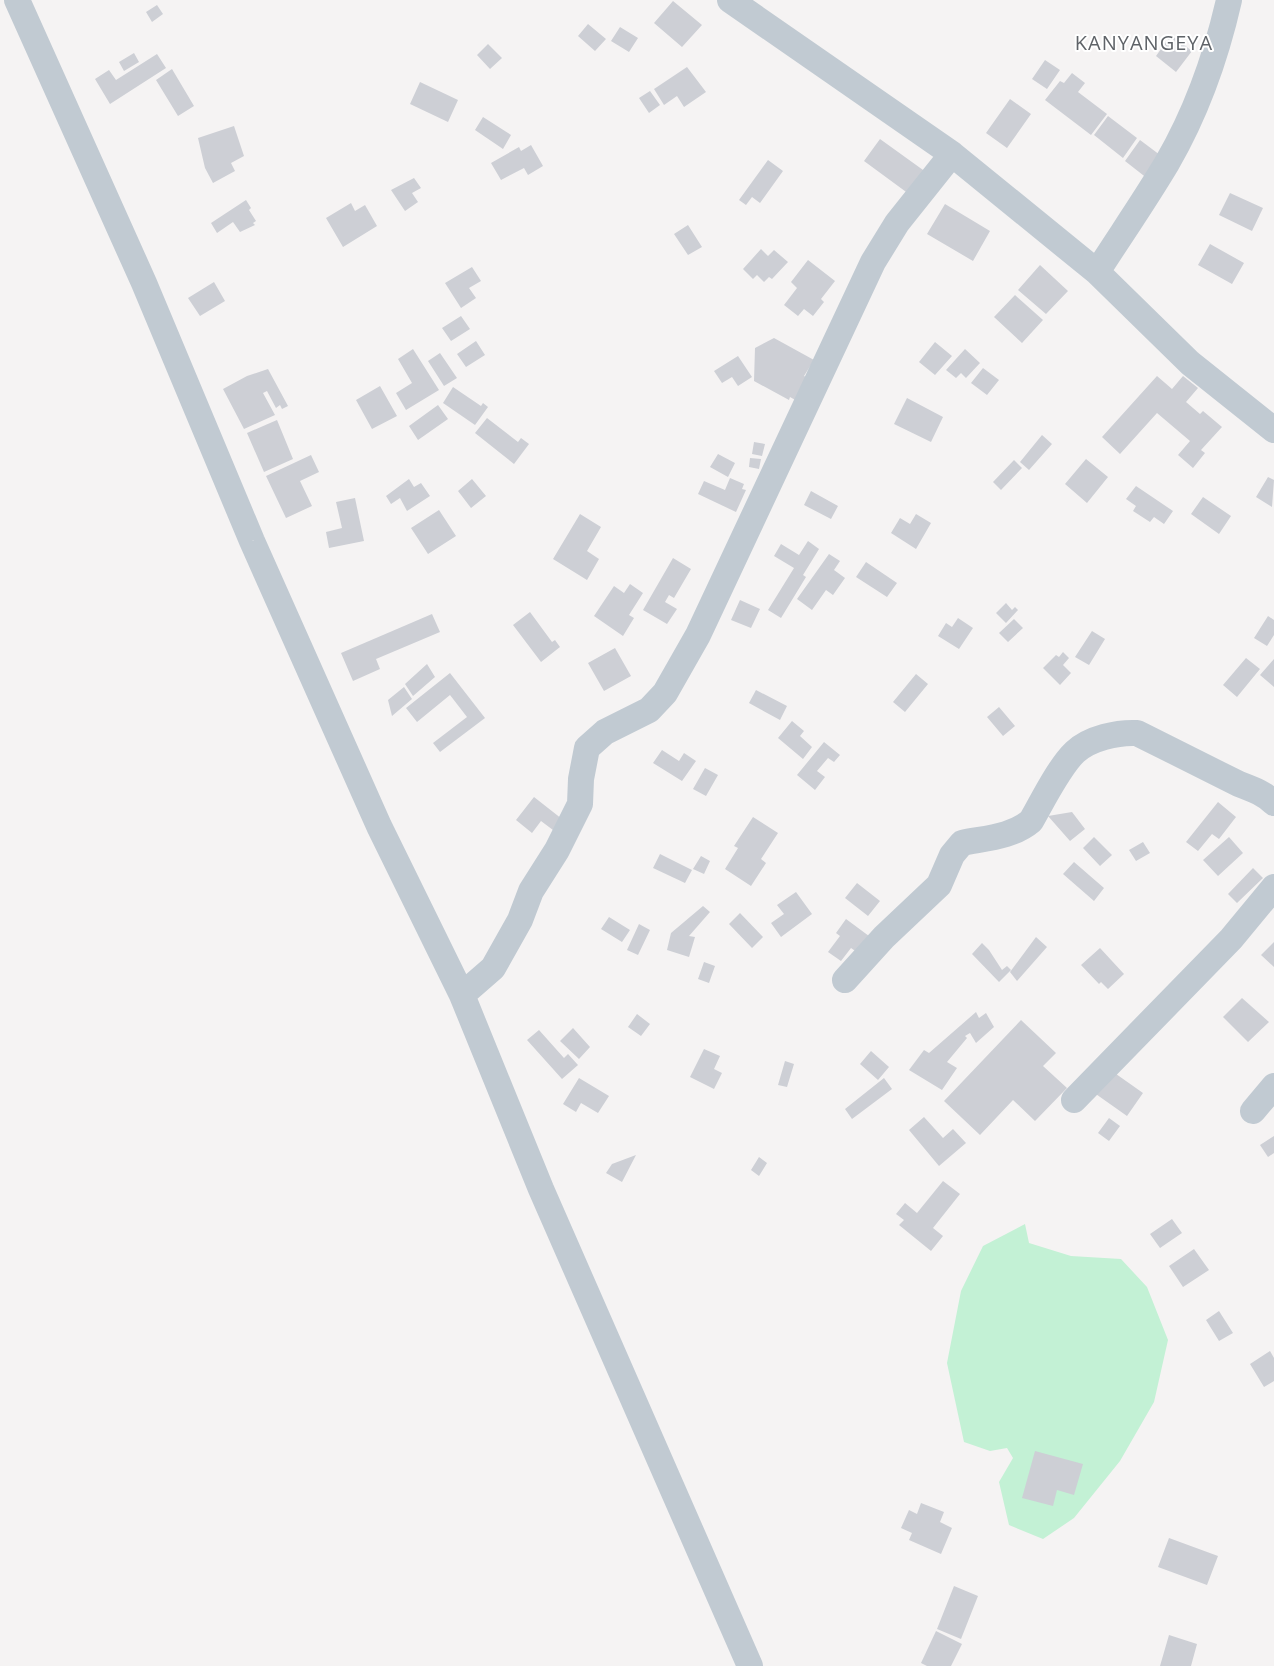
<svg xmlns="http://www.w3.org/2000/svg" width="1274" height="1666" viewBox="0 0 1274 1666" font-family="'Open Sans',sans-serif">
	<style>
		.green { fill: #c3f1d5 }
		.building { fill: #cdcfd5 }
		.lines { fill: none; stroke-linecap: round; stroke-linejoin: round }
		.street { stroke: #c1cad2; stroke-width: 26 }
		.labels { text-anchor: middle; stroke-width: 4; stroke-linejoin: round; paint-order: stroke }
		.quarter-label { font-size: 20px; letter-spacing: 1px; fill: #5f6368; stroke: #fff }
	</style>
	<rect width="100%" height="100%" fill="#f5f3f3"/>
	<path class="green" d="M1025 1224 1029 1243 1071 1256 1121 1259 1147 1287 1168 1340 1154 1402 1120 1461 1074 1518 1043 1539 1009 1525 999 1482 1013 1458 1007 1448 990 1451 964 1442 947 1363 961 1291 983 1246Z"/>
	<path class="building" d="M673 1 702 25 682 47 654 23Z
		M157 5 163 14 152 22 146 12Z
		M588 24 606 39 595 51 578 36Z
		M620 27 638 38 629 52 611 41Z
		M1171 35 1192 51 1176 72 1156 56Z
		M488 44 502 58 490 69 477 55Z
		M134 53 139 62 124 71 119 62Z
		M157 54 166 68 110 104 95 79 109 70 116 80Z
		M1045 60 1060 70 1047 89 1032 79Z
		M687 67 706 92 684 107 677 96 664 105 654 89Z
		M172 69 194 106 178 116 156 80Z
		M1072 73 1085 83 1078 92 1107 114 1091 135 1045 100 1060 81 1064 83Z
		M420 82 458 100 448 122 410 104Z
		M650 91 660 105 649 113 639 98Z
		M1010 99 1031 114 1007 148 986 133Z
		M1108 116 1137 138 1123 158 1094 135Z
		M483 117 511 135 503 149 475 130Z
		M234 126 244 156 231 163 235 171 213 183 205 168 198 138Z
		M880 139 930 175 913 197 864 161Z
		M1140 140 1164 158 1148 179 1125 161Z
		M531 145 543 166 528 175 524 168 501 180 491 163 519 147 521 151Z
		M768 160 783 171 760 203 752 197 746 205 739 200Z
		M414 178 421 188 412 193 418 202 405 211 391 190Z
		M1230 193 1263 208 1252 231 1219 215Z
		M246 200 251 208 249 210 256 221 253 223 255 225 240 232 233 222 217 233 211 223Z
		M351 203 355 211 365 205 377 226 343 247 326 218Z
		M945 204 990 231 973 261 927 234Z
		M688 225 702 247 688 255 674 234Z
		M1210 244 1244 263 1232 284 1198 265Z
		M761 249 768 256 774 250 788 262 772 279 769 277 764 282 757 275 753 279 743 269Z
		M808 260 835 281 821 299 824 302 813 316 804 309 798 316 784 305 797 288 791 282Z
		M1040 265 1068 291 1046 314 1018 290Z
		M472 267 481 281 469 288 476 298 461 308 445 283Z
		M214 282 225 301 200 316 188 298Z
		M1015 295 1043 320 1022 343 994 317Z
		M461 316 470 329 451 341 442 328Z
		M774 338 814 360 804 376 810 379 797 401 790 397 789 400 754 381 755 348Z
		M476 341 485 355 466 367 457 354Z
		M935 342 952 356 935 375 919 362Z
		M413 349 439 390 406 410 396 393 412 383 398 359Z
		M965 349 980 363 966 378 961 373 956 378 946 370Z
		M440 353 457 378 444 386 428 361Z
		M738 356 752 377 738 386 732 377 722 383 714 371Z
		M983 368 999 380 987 395 971 383Z
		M268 369 288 406 282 409 280 405 276 408 267 391 263 393 275 415 244 429 223 389 247 376Z
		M1157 376 1172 389 1183 376 1198 388 1186 402 1200 414 1203 411 1222 427 1201 450 1205 453 1193 468 1178 455 1190 441 1157 413 1120 454 1102 437Z
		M380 386 397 416 372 429 356 400Z
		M453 387 481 406 483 403 488 407 475 425 443 403Z
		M907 398 943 417 931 442 894 424Z
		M438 405 448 419 418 440 409 426Z
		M487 418 518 442 521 438 529 444 514 464 475 433Z
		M277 420 293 459 264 472 247 433Z
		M1042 435 1052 444 1029 470 1020 462Z
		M754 442 765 444 762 456 752 454Z
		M718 454 735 463 728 477 710 467Z
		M311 455 319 472 300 481 312 506 286 518 266 476Z
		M750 458 761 459 759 469 749 467Z
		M1086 459 1108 477 1087 503 1065 484Z
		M1014 460 1022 468 1001 490 993 482Z
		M1268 477 1274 480 1272 507 1256 497Z
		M730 478 744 484 742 489 746 490 736 512 698 494 704 481 725 490Z
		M409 479 414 487 421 483 430 496 407 511 400 498 391 504 386 496Z
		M472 479 486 496 471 508 458 491Z
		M1136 486 1173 511 1164 524 1154 517 1150 522 1133 511 1136 506 1126 499Z
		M811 491 838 506 831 519 804 505Z
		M1203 497 1231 516 1219 534 1191 514Z
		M355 498 364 541 329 548 326 532 342 528 336 502Z
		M439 510 456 536 428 554 411 528Z
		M580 514 601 527 587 551 599 559 587 580 553 559Z
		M916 514 931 523 916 549 891 533 900 518 910 524Z
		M808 541 819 549 803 575 806 577 781 618 768 610 794 568 774 556 781 544 799 555Z
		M829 554 840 561 834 570 845 578 833 595 826 590 812 610 797 599Z
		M673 558 691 569 674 598 669 595 665 602 677 609 667 624 643 610Z
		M866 562 897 583 887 597 856 577Z
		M630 584 643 593 629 615 634 618 623 636 594 616 614 586 624 593Z
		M740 600 760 609 751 628 731 620Z
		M1006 603 1012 610 1015 607 1018 610 1006 623 996 613Z
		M530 612 552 642 555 640 560 647 541 662 513 625Z
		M432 614 440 632 376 659 380 669 353 681 341 653Z
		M1268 616 1274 620V635L1267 646 1254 638Z
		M958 618 973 628 959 649 938 636 946 623 952 627Z
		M1014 619 1023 628 1008 642 999 633Z
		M1092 631 1105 639 1089 665 1075 657Z
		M615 648 631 676 604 691 588 663Z
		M1063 652 1069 658 1063 665 1071 673 1060 685 1043 668 1056 655 1059 657Z
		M1246 658 1260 669 1237 697 1223 685Z
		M1274 659V687L1260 675Z
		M427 664 435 677 413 696 405 684Z
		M450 673 485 718 440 752 433 743 467 717 450 695 417 722 406 708Z
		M916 674 928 684 905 712 893 702Z
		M404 687 412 699 392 716 388 700Z
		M756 690 787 706 780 720 749 703Z
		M999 707 1015 726 1003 736 987 717Z
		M792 721 804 731 800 736 812 747 803 759 778 738Z
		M824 742 840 755 834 762 828 758 817 771 825 777 815 790 797 775Z
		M662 750 679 761 684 753 696 761 682 781 653 763Z
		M705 768 718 775 706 796 693 789Z
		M534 797 562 819 553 830 541 821 532 833 516 820Z
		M1218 802 1236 817 1219 839 1212 834 1198 851 1186 842Z
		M1072 812 1085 829 1070 841 1048 816Z
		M753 817 778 833 761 859 766 863 751 886 725 869 738 848 734 846Z
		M1094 837 1112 855 1100 866 1083 848Z
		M1229 837 1243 853 1218 876 1203 860Z
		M1143 842 1150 853 1136 861 1129 850Z
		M660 854 692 870 685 883 653 868Z
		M701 856 710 861 704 874 693 869Z
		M1074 862 1104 888 1094 901 1063 874Z
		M1253 868 1263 878 1237 903 1228 894Z
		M857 883 880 901 868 916 845 898Z
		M796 892 812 914 781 937 771 923 784 914 777 905Z
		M703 906 710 912 689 936 695 937 689 957 667 950 671 933Z
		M740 913 763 937 752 948 729 924Z
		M609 917 630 930 622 942 601 929Z
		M846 919 873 939 861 955 851 948 841 961 828 952 840 936 836 933Z
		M639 924 650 930 638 955 627 950Z
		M1036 937 1047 947 1017 981 1010 972Z
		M1274 942V967L1261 955Z
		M982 943 989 950 1002 970 1007 966 1011 970 999 982 972 954Z
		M1100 948 1124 974 1108 989 1101 982 1099 984 1081 965Z
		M704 962 715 966 709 983 698 979Z
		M1242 998 1269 1022 1248 1042 1223 1017Z
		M976 1012 979 1018 986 1013 994 1027 976 1043 970 1033 965 1036 967 1038 947 1062 957 1068 942 1090 909 1070 924 1050 929 1053Z
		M637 1014 650 1024 641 1036 628 1027Z
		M1021 1020 1056 1053 1043 1066 1067 1088 1035 1121 1013 1100 980 1135 944 1101Z
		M573 1028 590 1047 579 1059 560 1041Z
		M539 1030 564 1058 568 1054 578 1065 562 1079 527 1040Z
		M704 1049 720 1056 714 1069 722 1073 714 1089 690 1077Z
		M871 1051 889 1067 878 1080 860 1064Z
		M785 1061 794 1064 787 1087 778 1085Z
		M1109 1069 1143 1093 1127 1116 1093 1092Z
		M579 1078 609 1096 598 1113 581 1103 576 1112 563 1104Z
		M884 1078 892 1089 852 1119 845 1109Z
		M924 1117 943 1138 953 1129 966 1143 939 1166 909 1130Z
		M1109 1118 1120 1126 1109 1141 1098 1133Z
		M1274 1136V1153L1268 1157 1260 1145Z
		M636 1155 622 1182 606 1173 612 1164Z
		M759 1157 767 1163 759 1176 751 1170Z
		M943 1181 960 1194 933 1228 943 1236 931 1251 899 1225 904 1220 896 1214 905 1203 917 1213Z
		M1172 1219 1182 1233 1160 1248 1150 1234Z
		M1194 1249 1209 1270 1183 1287 1169 1266Z
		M1219 1311 1233 1333 1219 1341 1206 1320Z
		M1270 1351 1274 1358V1381L1264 1387 1250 1364Z
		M1035 1451 1083 1464 1074 1495 1057 1490 1053 1506 1022 1498Z
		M921 1503 944 1512 940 1522 952 1528 941 1554 909 1540 912 1533 901 1528 909 1510 917 1514Z
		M1169 1538 1218 1556 1207 1585 1158 1567Z
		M954 1586 978 1596 961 1639 937 1629Z
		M936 1631 962 1644 951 1666H927L921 1663Z
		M1169 1635 1197 1644 1191 1666H1160Z"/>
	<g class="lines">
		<path class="street" d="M17 0 144 283 252 541 379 826 462 995 541 1189 750 1666
			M730 0 952 154 1097 272 1190 363 1274 430
			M1097 272C1120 236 1145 200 1167 163 1196 113 1216 57 1229 0
			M845 980 884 937 939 885 952 855 962 843C986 838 1012 837 1031 821 1042 802 1059 767 1075 752 1090 738 1118 732 1137 733L1239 784C1252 789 1264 793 1274 803
			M462 995 493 968 520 920 531 891 557 850 580 804 581 779 587 748 605 732 649 710 665 693 698 635 873 262 897 223 952 154
			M1074 1100 1231 939 1274 887
			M1253 1111 1274 1086"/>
	</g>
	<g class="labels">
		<g class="quarter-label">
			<text x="1144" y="50">KANYANGEYA</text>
		</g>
	</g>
</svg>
